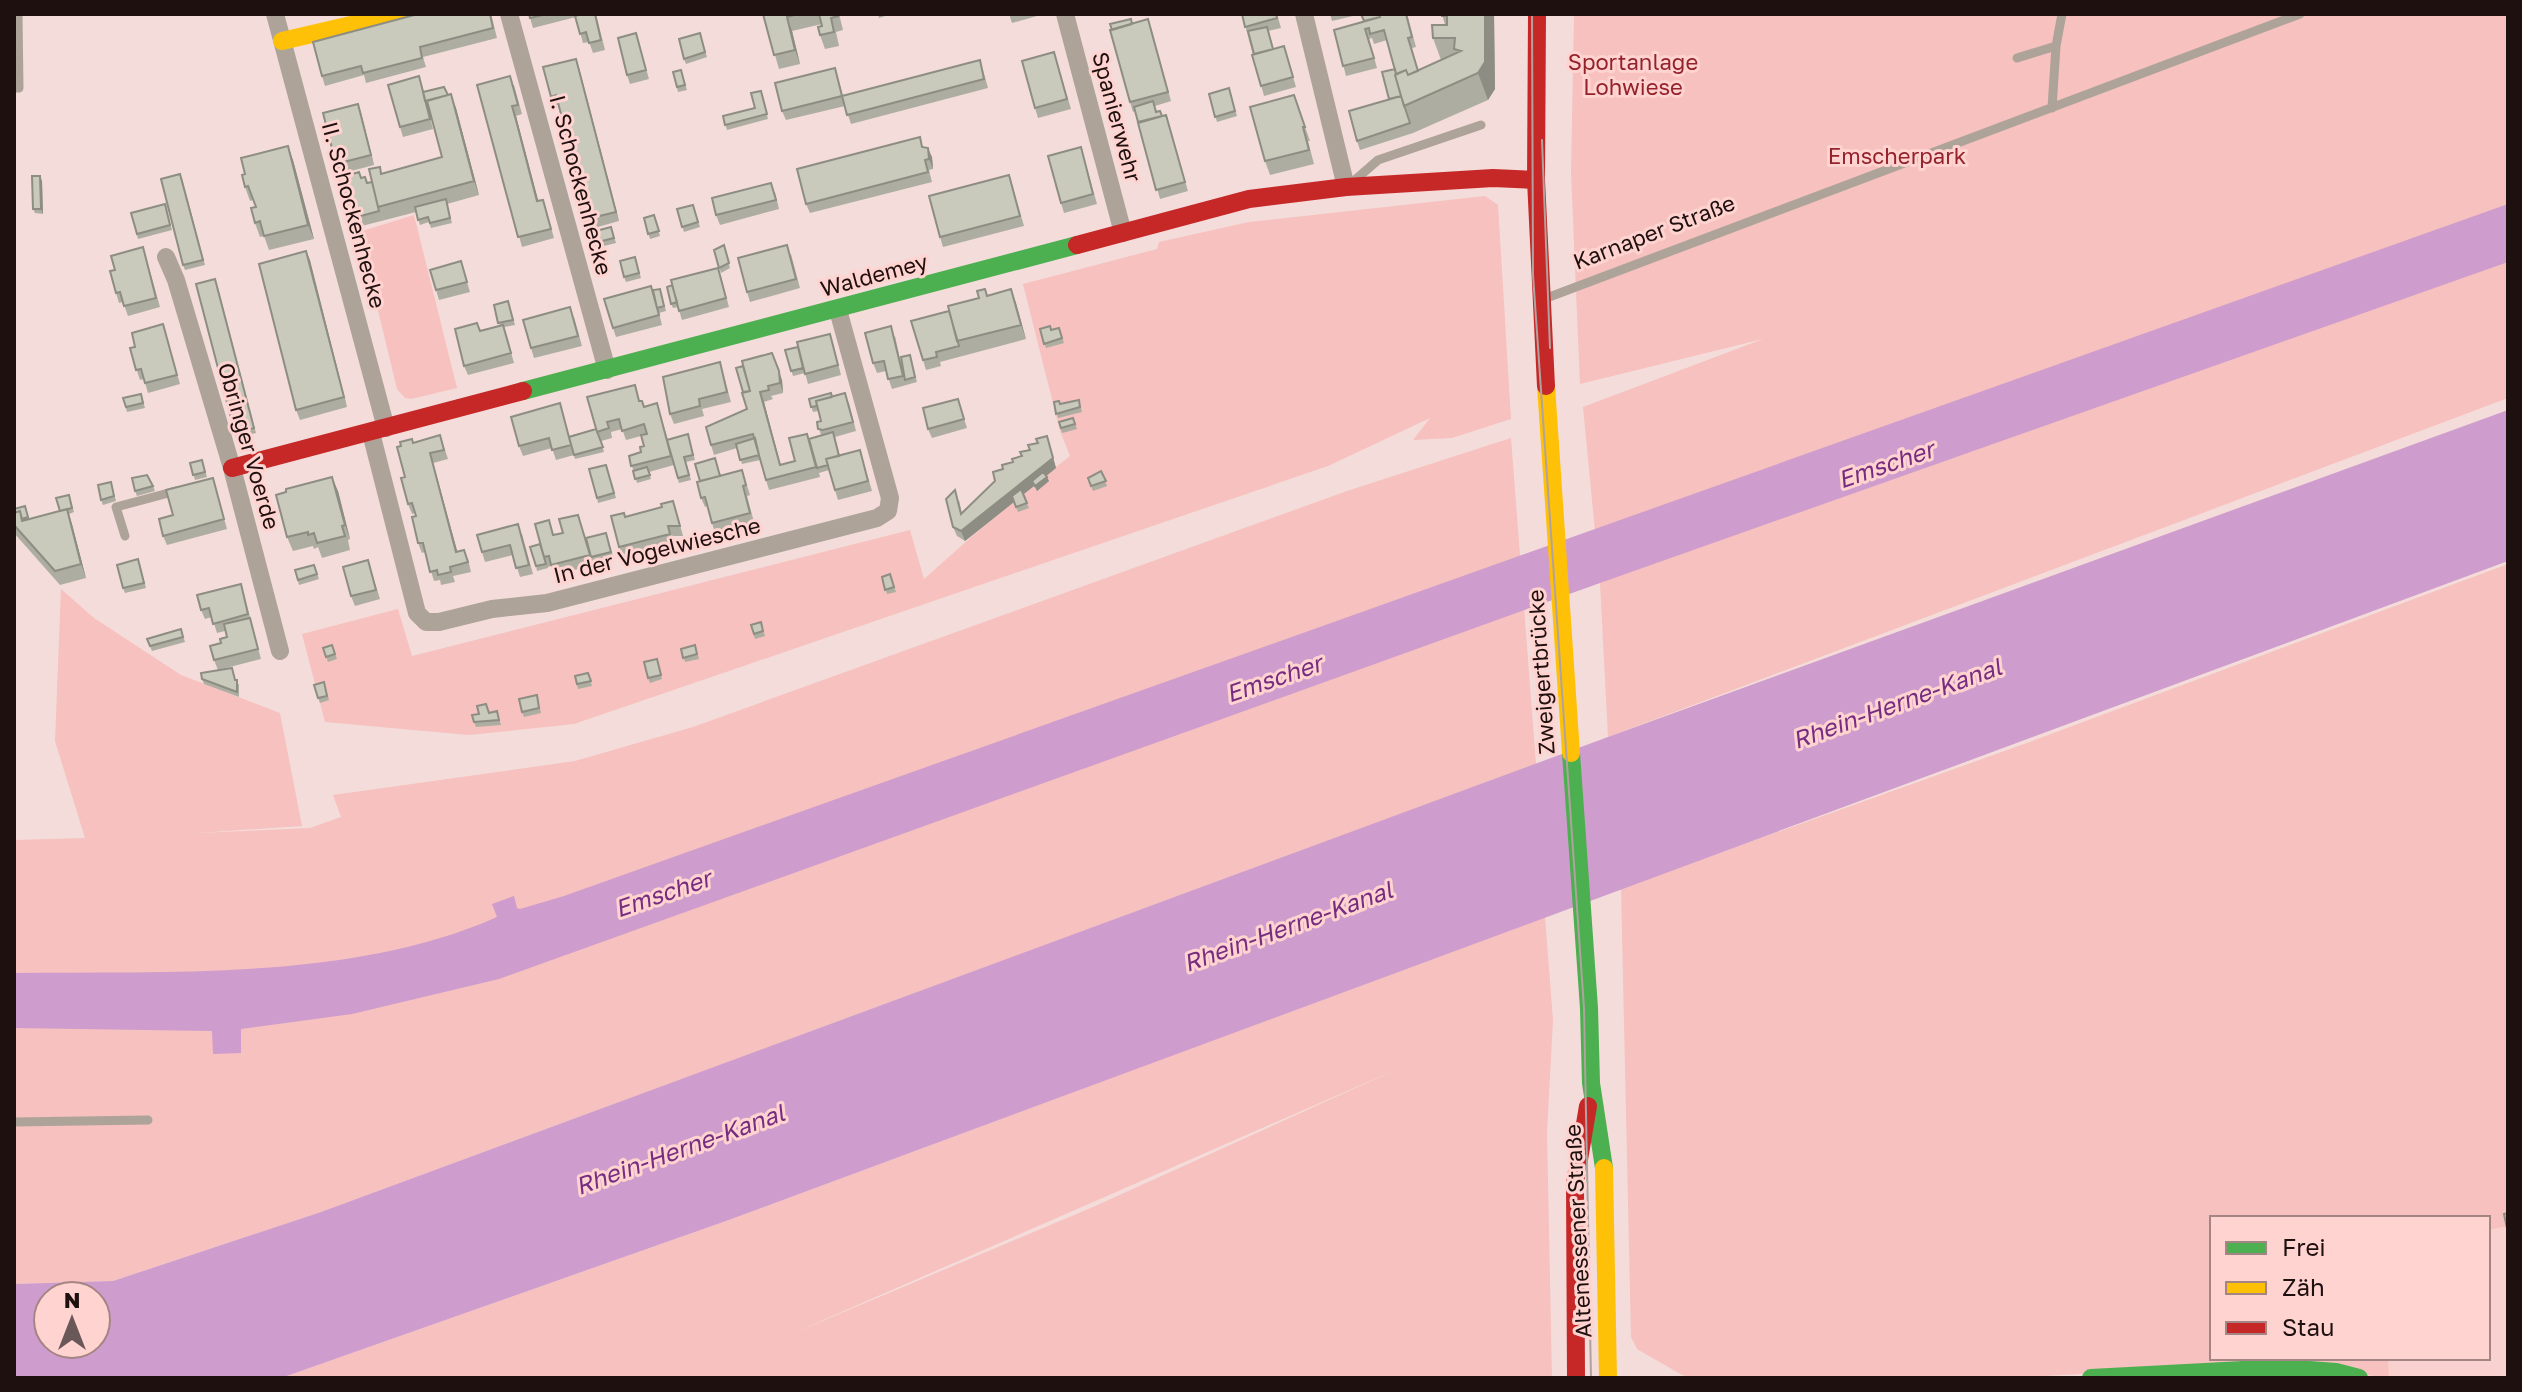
<svg xmlns="http://www.w3.org/2000/svg" width="2522" height="1392" viewBox="0 0 2522 1392" font-family="'Golos Text',sans-serif">
	<style>
		.built { fill: #f9d2cf }
		.green { fill: #f6c1be; fill-rule: evenodd }
		.water { fill: #ce9ccd; fill-rule: evenodd }
		.lines { fill: none; stroke-linecap: round; stroke-linejoin: round }
		.lane { stroke: #ada399; stroke-width: 9 }
		.street { stroke: #ada399; stroke-width: 18 }
		.fast { stroke: #4caf50; stroke-width: 18 }
		.slow { stroke: #ffc107; stroke-width: 18 }
		.jam { stroke: #c62828; stroke-width: 18 }
		.tram { stroke: #b0a29e; stroke-width: 2 }
		.wall { fill: #adaea1 }
		.shaded-wall { fill: #8d8d83 }
		.building { fill: #c9cabb; stroke: #8d8d83; stroke-width: 2 }
		.labels { text-anchor: middle; stroke-width: 6; stroke-linejoin: round; paint-order: stroke }
		.park-label { font-size: 22px; fill: #94222b; stroke: #ffd3d0 }
		.street-label { font-size: 22px; fill: #1f1010; stroke: #ffd3d0 }
		.water-label { font-size: 24px; font-style: italic; fill: #762d81; stroke: #ffd3d0 }
	</style>
	<rect width="100%" height="100%" fill="#f4dcda"/>
	<path class="built" d="M2508 1226V1378H2389L2388 1358H2488V1230Z"/>
	<path class="green" d="M1574 14H2508V398L1608 737 1600 583 1583 407 1763 339 1580 384 1571 173Z
		M1485 196 1498 205 1511 419 1452 438 1413 440 1430 418 1328 466 574 724 469 735 325 722 302 634 398 609 412 656 910 530 924 579 1004 508 1070 456 1060 431 1023 284 1157 249 1159 242 1249 222Z
		M414 215 457 388 411 399 405 398 397 389 359 232Z
		M1511 438 1536 764 321 1212 113 1281 14 1284V840L85 838 55 741 61 589 94 618 181 675 280 713 302 826 197 833 310 828 341 817 333 795 575 761 693 727 1347 491Z
		M2508 564V1226L2488 1230V1218H2212V1358H2388L2389 1378 2284 1364 2000 1378H1694L1682 1375 1637 1349 1631 1337 1621 888 2024 744Z
		M1545 917 1553 1020 1547 1132 1552 1378H281L726 1221ZM1402 1067 1093 1207 789 1335Z"/>
	<path class="water" d="M2508 204V262L1600 583 499 979 352 1014 241 1029V1053L213 1054 212 1031 14 1028V973C167 971 354 981 497 917L492 904 514 896 517 908 520 909 564 896Z
		M2508 410V561L726 1221 281 1378H14V1284L113 1281 321 1212 1608 737ZM48 1296H96V1344H48Z"/>
	<g class="lines">
		<path class="lane" d="M2056 46 2062 14
			M2017 58 2056 46 2052 108
			M14 88H19L18 14
			M1355 180 1378 160 1481 125
			M1544 299 2300 14
			M125 536 116 507 176 491
			M14 1122 148 1120"/>
		<path class="street" d="M275 14 386 428
			M509 14 607 370
			M1065 14 1123 233
			M1304 14 1346 187
			M166 257 176 280 232 468 280 651
			M371 433 417 613 426 622H439L492 609 547 603 877 518 888 511 890 498 838 310"/>
		<path class="fast" d="M523 391 1077 245
			M1571 753 1589 1008 1591 1083 1604 1168
			M2091 1378 2281 1368 2336 1372 2359 1378"/>
		<path class="slow" d="M282 41 398 14
			M1546 386 1571 753
			M1604 1168 1608 1378"/>
		<path class="jam" d="M1537 14 1536 180 1546 386
			M1077 245 1249 199 1346 187 1493 178 1536 180
			M232 468 523 391
			M1576 1378 1575 1183 1588 1106"/>
		<path class="tram" d="M1532 14 1533 275 1584 1008 1591 1378
			M1542 140 1550 348"/>
	</g>
	<path class="wall" d="M491 14 497 38 423 57 426 67 366 83 364 75 325 86 322 76Z
		M529 14H596L605 50 593 53 589 42 583 43 576 17 533 28Z
		M763 14H839L843 30 836 32 839 46 825 49 820 35 822 24 792 31 800 64 779 69Z
		M878 14H891L879 18Z
		M1009 14H1044L1012 23Z
		M1242 14H1277L1281 28 1268 31 1273 49 1284 46 1296 87 1264 96Z
		M1330 14H1353V16L1332 21Z
		M1407 14 1416 47 1412 48 1418 71 1441 60 1433 38 1445 25 1442 14H1494L1495 89 1488 100 1413 133 1360 150 1357 141 1389 99 1395 69 1387 40 1374 44 1372 38 1369 39 1377 68 1346 76 1334 30Z
		M1132 23 1151 28 1171 101 1155 106 1157 112 1162 116 1166 115 1188 191 1160 199 1135 111 1133 112 1130 102 1112 30Z
		M636 33 649 79 630 84 627 75Z
		M700 33 707 57 686 64 684 59Z
		M1054 52 1071 109 1038 118 1035 108Z
		M579 68 619 221 587 230 583 220 581 190 558 105 554 106 551 97Z
		M835 68 843 96 983 70 988 88 851 124 845 106 786 120 782 111Z
		M681 70 687 90 678 92 673 72Z
		M477 85H514L522 114 516 116 520 133 538 201 543 200 554 238 522 247Z
		M1229 88 1237 116 1217 122 1209 94Z
		M424 92 448 95 456 108 479 195 447 204 452 223 431 228 429 222 420 225 416 212 354 228 350 219 361 178 367 183 372 182 382 173 442 157 428 105H427L433 129 403 137 400 127Z
		M1294 95 1310 141H1308L1314 164 1270 175 1265 161Z
		M762 96 768 119 727 130 723 116 755 108Z
		M361 113 374 165 340 174 336 164Z
		M923 147 932 157 933 169 929 170 932 182 810 213 806 204Z
		M1081 147 1097 204 1064 213 1061 203Z
		M293 160 314 239 269 250 264 236 260 237 255 223 256 207 253 200 250 201 245 187Z
		M1009 175 1024 226 943 247 940 237Z
		M182 178 205 265 185 270 183 265Z
		M42 181 43 214 35 213 33 209Z
		M775 192 779 209 720 225 716 215Z
		M165 204 172 230 138 239 131 213Z
		M693 205 700 227 684 232 677 209Z
		M654 215 660 236 650 239 644 218Z
		M611 227 616 243 596 248 592 232Z
		M724 245 730 268 721 273 714 250Z
		M306 251 347 407 300 420 296 410Z
		M791 254 800 288 750 302 747 292Z
		M146 257 160 307 128 316 123 302 119 303 116 293 115 270Z
		M635 257 641 278 626 282 624 277Z
		M461 261 470 292 439 300 436 290Z
		M721 277 729 307 682 320 678 307 673 308 671 304Z
		M217 284 256 433 236 438 235 433Z
		M660 289 666 311 659 313 662 325 616 337 613 328 653 290Z
		M985 289 987 296 1011 289 1026 339 940 362 941 366 926 370 923 360 949 311 979 298Z
		M508 301 515 325 504 327 514 363 468 375 464 366 480 331 500 326 494 305Z
		M574 317 582 346 534 358 531 348Z
		M163 324 180 384 148 393 144 379 140 380 133 359 135 347Z
		M1059 328 1064 343 1046 348 1040 329 1051 330Z
		M895 336 902 368 910 355 917 382 892 389 886 371 877 373 873 363Z
		M833 343 841 375 808 384 805 373 793 376 785 350Z
		M720 362 731 402 702 409 704 416 674 424 670 414Z
		M736 368 782 380 783 393 771 396 773 399 764 402 780 465 795 461 809 439 821 435 817 422 821 421 818 411 813 412 809 399 832 397 849 403 856 431 835 437 840 456 860 450 872 491 838 500 829 470 819 473 820 477 769 490 760 460 742 464 737 448 714 455 711 445 747 409Z
		M141 394 145 408 127 412 123 398Z
		M958 399 967 428 932 438 928 429Z
		M1079 400 1082 412 1058 418 1054 402 1060 404Z
		M640 401 644 407 657 403 668 440 688 434 695 460 686 462 691 480 679 483 674 465 649 472 651 479 637 483 629 456 641 452 644 446 641 436 626 440 622 429 611 432 612 438 601 441 604 452 575 459 574 455 556 460 552 448 523 456 519 446 560 403 569 436 596 429Z
		M1073 418 1077 429 1062 433 1059 422Z
		M440 435 448 459 433 463 457 552 468 559 471 572 453 576 455 582 441 585 440 580 434 581 425 552 422 553 418 543 416 516 415 513 412 514 408 504 405 477 413 443Z
		M1047 436 1056 468 1046 476 1049 481 1037 491 1034 486 1023 494 1029 508 1018 512 1014 502 965 541 957 536 953 527 959 500 962 514 995 481 1003 469Z
		M202 460 207 477 195 480 190 463Z
		M606 465 616 498 598 503 597 498Z
		M1101 471 1107 486 1093 491 1088 478Z
		M720 475 745 479 750 495 747 496 754 522 715 533 707 506 705 507 701 498Z
		M213 478 227 529 167 545 163 536 173 515Z
		M111 482 116 501 103 505 101 500Z
		M153 486 155 491 137 496 135 491Z
		M338 491 350 539 348 540 350 550 322 558 318 547 314 549 313 546 293 551 287 537Z
		M69 495 74 512 69 514 86 578 60 585 14 533V509L25 506 29 519 60 511Z
		M676 510 683 536H672L674 543 623 557 619 547 625 517Z
		M606 533 613 556 593 561 591 557 594 565 555 575 551 566 548 567V568L537 571 536 566 540 544 554 535 591 556Z
		M522 534 533 574 520 577 513 555 485 562 482 552Z
		M368 560 380 599 355 606 351 596Z
		M140 564 146 588 125 593 123 588Z
		M314 565 319 579 299 585 295 570Z
		M890 574 896 592 887 594 882 577Z
		M244 594 261 659 218 670 214 660 221 643 227 637 225 631 217 633 212 617 205 619 201 610Z
		M761 622 765 636 755 639 751 625Z
		M181 629 185 642 152 651 147 639Z
		M332 645 337 659 328 662 323 648Z
		M695 645 699 659 685 662 681 649Z
		M657 659 662 679 650 683 648 678Z
		M588 673 592 686 578 689 575 676Z
		M202 679 239 684V697L204 684Z
		M324 682 329 700 320 703 314 685Z
		M537 695 541 713 524 717 522 712Z
		M497 711 501 725 476 727 474 722 489 713Z"/>
	<path class="shaded-wall" d="M1485 14H1494L1495 89 1488 100 1478 73Z
		M787 17 792 31 800 64 795 50Z
		M576 59 579 68 619 221 616 212Z
		M451 94 456 108 479 195 474 181Z
		M358 104 361 113 374 165 371 155Z
		M512 106 516 116 541 211 537 201Z
		M288 146 293 160 314 239 308 225Z
		M928 148 932 157 933 169 929 159Z
		M40 176 42 181 43 214 41 209Z
		M306 251 310 260 347 407 344 397Z
		M1011 289 1016 303 1026 339 1021 325Z
		M779 371 782 380 783 393 780 383Z
		M760 392 764 402 783 474 780 465Z
		M1047 436 1056 468 1035 485 1032 481 1034 486 965 541 961 531Z
		M430 453 433 463 460 561 456 552Z
		M332 477 338 491 350 539 345 525Z
		M1047 477 1049 481 1037 491 1035 486Z
		M67 509 72 524 86 578 81 564Z"/>
	<path class="building" d="M418 14H490L493 28 420 47 422 58 363 73 361 66 322 76 313 42Z
		M529 14H547L530 18Z
		M582 14H595L601 40 589 43 586 32 580 34 575 16Z
		M763 14H798L787 17 795 50 774 55Z
		M819 14H837L838 16 831 18 834 32 820 35 818 27 822 26Z
		M1242 14H1276L1277 18 1245 27Z
		M1361 14H1379L1380 17 1364 21Z
		M1379 14H1406L1412 37 1408 38 1418 71 1408 75 1406 70 1396 74 1384 30 1370 34 1369 28 1365 29 1374 58 1343 66 1334 30 1380 17Z
		M1442 14H1485V62L1478 73 1404 106 1395 75 1406 70 1408 75 1461 51 1454 49 1455 38H1433L1432 25H1447V16H1442Z
		M1131 19 1132 24 1112 30 1110 24Z
		M1148 19 1168 92 1130 102 1110 30Z
		M1267 27 1273 49 1254 54 1248 31Z
		M636 33 646 70 627 75 618 38Z
		M700 33 705 52 684 59 679 39Z
		M1284 46 1293 77 1261 86 1252 55Z
		M1054 52 1067 99 1035 108 1022 61Z
		M576 59 616 212 583 220 576 191 581 190 556 95 551 97 543 67Z
		M980 60 984 79 847 115 842 96 782 111 775 83 835 68 842 96Z
		M1395 69 1396 74 1395 75 1401 96 1389 99 1382 72Z
		M681 70 685 85 677 87 673 72Z
		M419 76 430 119 400 127 388 85Z
		M510 76 518 105 512 106 517 124 537 201 543 200 551 229 518 237 477 85Z
		M444 87 448 95 425 101 423 92Z
		M1229 88 1235 111 1215 117 1209 94Z
		M761 91 767 114 725 125 723 116 755 108 751 93Z
		M451 94 474 181 378 207 369 169 380 167 381 174 442 157 427 101Z
		M1294 95 1305 127H1303L1309 150 1265 161 1250 107Z
		M1401 96 1410 123 1357 141 1349 111Z
		M1153 101 1156 112 1160 111 1162 116 1138 122 1134 107Z
		M358 104 371 155 336 164 323 113Z
		M1166 115 1185 182 1156 190 1138 123Z
		M920 137 922 147 928 148 929 159 925 160 928 172 806 204 797 169Z
		M288 146 308 225 264 236 260 221 255 223 251 208 256 207 248 186 245 187 242 175 245 174 241 158Z
		M1081 147 1093 194 1061 203 1048 156Z
		M359 172 361 178 365 177 367 183 372 182 379 211 350 219 339 178Z
		M180 174 203 260 183 265 161 179Z
		M1009 175 1020 216 940 237 929 196Z
		M32 176H40L41 209H33Z
		M771 183 776 200 716 215 712 198Z
		M446 199 450 218 430 223 428 217 418 220 415 207Z
		M165 204 170 225 137 234 131 213Z
		M693 205 698 222 682 227 677 209Z
		M654 215 659 231 648 234 644 218Z
		M611 227 614 238 594 243 592 232Z
		M724 245 729 263 719 268 714 250Z
		M787 245 796 279 747 292 738 258Z
		M143 247 156 298 124 306 120 292 116 293 110 271 115 270 111 256Z
		M306 251 344 397 296 410 259 264Z
		M635 257 639 273 624 277 620 261Z
		M461 261 467 282 436 290 430 270Z
		M718 268 726 298 679 311 671 280Z
		M215 279 254 428 235 433 196 284Z
		M672 285 677 302 671 304 667 287Z
		M651 286 659 315 613 328 604 299Z
		M660 289 664 306 657 308 653 290Z
		M985 289 987 296 1011 289 1021 325 957 341 948 306 979 298 977 291Z
		M508 301 513 320 498 323 494 305Z
		M570 307 578 336 531 348 523 320Z
		M949 311 959 346 936 352 937 357 923 360 911 321Z
		M477 323 480 331 503 325 511 353 464 366 455 329Z
		M163 324 177 375 145 383 141 369 136 370 130 348 135 347 132 333Z
		M891 326 903 376 888 379 884 361 873 363 865 333Z
		M1050 326 1051 330 1059 328 1062 338 1044 344 1040 329Z
		M830 334 838 365 805 374 797 342Z
		M798 347 803 368 791 371 785 350Z
		M772 353 779 371 780 383 768 386 769 390 760 392 780 465 795 461 789 438 807 434 816 467 766 480 753 434 711 445 706 427 747 409 742 393 750 391 742 361Z
		M910 355 915 377 905 380 901 357Z
		M720 362 727 392 699 399 700 406 670 414 663 377Z
		M743 366 750 391 743 392 736 368Z
		M635 385 639 401H642L644 407 657 403 671 456 631 466 629 456 641 452 640 447 644 446 641 435 647 434 644 424 622 431 619 419 607 422 609 428 597 432 587 397Z
		M831 393 832 397 816 401 817 406 811 407 809 399Z
		M845 393 853 422 823 430 818 429 817 422 821 421 816 401Z
		M141 394 143 403 126 407 123 398Z
		M958 399 964 419 928 429 923 408Z
		M1079 400 1080 407 1056 414 1054 402 1059 401 1060 404Z
		M560 403 571 445 552 450 549 438 519 446 511 417Z
		M1073 418 1075 424 1061 428 1059 422Z
		M596 429 603 447 574 455 569 437Z
		M833 432 839 456 826 459 828 465 817 468 809 439Z
		M688 434 693 455 684 457 689 475 678 478 667 440Z
		M440 435 444 450 430 453 456 552 464 550 468 562 450 567 451 572 438 575 437 570 430 572 423 543H418L412 517 416 516 412 503 408 504 401 478 405 477 397 447 401 446 400 442 412 439 413 443Z
		M1047 436 1053 458 961 531 953 527 946 499 955 490 961 514 995 481 993 472 1003 469 1002 465 1013 462 1012 459 1022 456 1020 452 1030 450 1028 445 1038 443 1036 439Z
		M755 438 759 455 740 460 736 444Z
		M860 450 868 481 835 490 826 459Z
		M715 458 720 476 700 481 695 464Z
		M202 460 205 472 193 475 190 463Z
		M606 465 614 493 597 498 589 469Z
		M647 467 650 475 635 479 633 471Z
		M742 470 746 485 743 486 750 513 712 523 705 497 701 498 697 482Z
		M1101 471 1106 481 1091 486 1088 478Z
		M1043 472 1047 477 1035 486 1032 481Z
		M147 475 153 486 135 491 132 478Z
		M332 477 345 525 342 526 345 536 317 543 314 533 308 535V532L287 537 276 495 286 492V489Z
		M213 478 224 519 163 536 159 519 173 515 166 490Z
		M111 482 114 496 101 500 98 485Z
		M1021 489 1027 503 1016 507 1012 496Z
		M69 495 72 508 60 511 56 498Z
		M673 501 680 526H668L670 534 619 547 611 516 624 513 625 517 662 507 661 504Z
		M25 506 28 517 22 519 20 511 14 513V509Z
		M67 509 81 564 55 571 14 525V513L20 511 22 521Z
		M578 515 590 555 551 565 549 556 544 557 535 524 549 520 553 535 563 533 559 519Z
		M518 524 529 565 516 568 510 545 482 552 477 535Z
		M606 533 611 552 591 557 586 538Z
		M540 544 546 564 536 566 530 547Z
		M138 559 144 583 123 588 117 565Z
		M368 560 376 590 351 596 343 567Z
		M314 565 317 574 298 580 295 570Z
		M890 574 894 587 885 590 882 577Z
		M241 584 248 614 213 624 209 608 201 610 197 595Z
		M250 618 258 649 214 660 210 646 221 643 220 639 227 637 224 624Z
		M761 622 763 631 754 634 751 625Z
		M181 629 183 637 150 646 147 639Z
		M332 645 335 654 326 657 323 648Z
		M695 645 697 654 683 658 681 649Z
		M657 659 661 675 648 678 644 662Z
		M232 668 235 680H237V692L202 679 201 673Z
		M588 673 591 681 577 684 575 676Z
		M324 682 327 696 318 698 314 685Z
		M537 695 539 708 522 712 519 699Z
		M486 704 489 713 497 711 499 720 474 722 472 715 479 714 477 706Z
		M2508 1213V1233L2504 1214Z"/>
	<g class="labels">
		<g class="park-label">
			<text x="1633" y="70">Sportanlage<tspan x="1633" dy="25">Lohwiese</tspan></text>
			<text x="1897" y="164">Emscherpark</text>
		</g>
		<g class="street-label">
			<text transform="translate(1117 117) rotate(75)" y="8">Spanierwehr</text>
			<text transform="translate(581 185) rotate(75)" y="8">I. Schockenhecke</text>
			<text transform="translate(354 215) rotate(75)" y="8">II. Schockenhecke</text>
			<text transform="translate(1654 232) rotate(-21)" y="8">Karnaper Straße</text>
			<text transform="translate(874 275) rotate(-15)" y="8">Waldemey</text>
			<text transform="translate(249 446) rotate(74)" y="8">Obringer Voerde</text>
			<text transform="translate(657 550) rotate(-14)" y="8">In der Vogelwiesche</text>
			<text transform="translate(1541 672) rotate(-94)" y="8">Zweigertbrücke</text>
			<text transform="translate(1578 1231) rotate(-93)" y="8">Altenessener Straße</text>
		</g>
		<g class="water-label">
			<text transform="translate(1886 465) rotate(-19)" y="8">Emscher</text>
			<text transform="translate(1274 679) rotate(-19)" y="8">Emscher</text>
			<text transform="translate(1897 704) rotate(-20)" y="8">Rhein-Herne-Kanal</text>
			<text transform="translate(663 894) rotate(-19)" y="8">Emscher</text>
			<text transform="translate(1288 927) rotate(-20)" y="8">Rhein-Herne-Kanal</text>
			<text transform="translate(680 1150) rotate(-20)" y="8">Rhein-Herne-Kanal</text>
		</g>
	</g>
	<rect width="2522" height="1392" fill="none" stroke="#1f1010" stroke-width="32"/>
	<rect x="2210" y="1216" width="280" height="144" fill="#ffd3d0" stroke="#a58583" stroke-width="2"/>
	<rect x="2226" y="1242" width="40" height="12" fill="#4caf50" stroke="#a58583" stroke-width="2"/>
	<text x="2282" y="1256" font-size="24" fill="#1f1010">Frei</text>
	<rect x="2226" y="1282" width="40" height="12" fill="#ffc107" stroke="#a58583" stroke-width="2"/>
	<text x="2282" y="1296" font-size="24" fill="#1f1010">Zäh</text>
	<rect x="2226" y="1322" width="40" height="12" fill="#c62828" stroke="#a58583" stroke-width="2"/>
	<text x="2282" y="1336" font-size="24" fill="#1f1010">Stau</text>
	<g transform="translate(72 1320)"><circle r="38" fill="#ffd3d0" stroke="#a58583" stroke-width="2"/>
	<path d="M0-6L14 30L0 20L-14 30Z" fill="#6a5757"/>
	<text y="-12" font-size="22" font-weight="bold" text-anchor="middle" fill="#1f1010">N</text>
	</g>
</svg>
